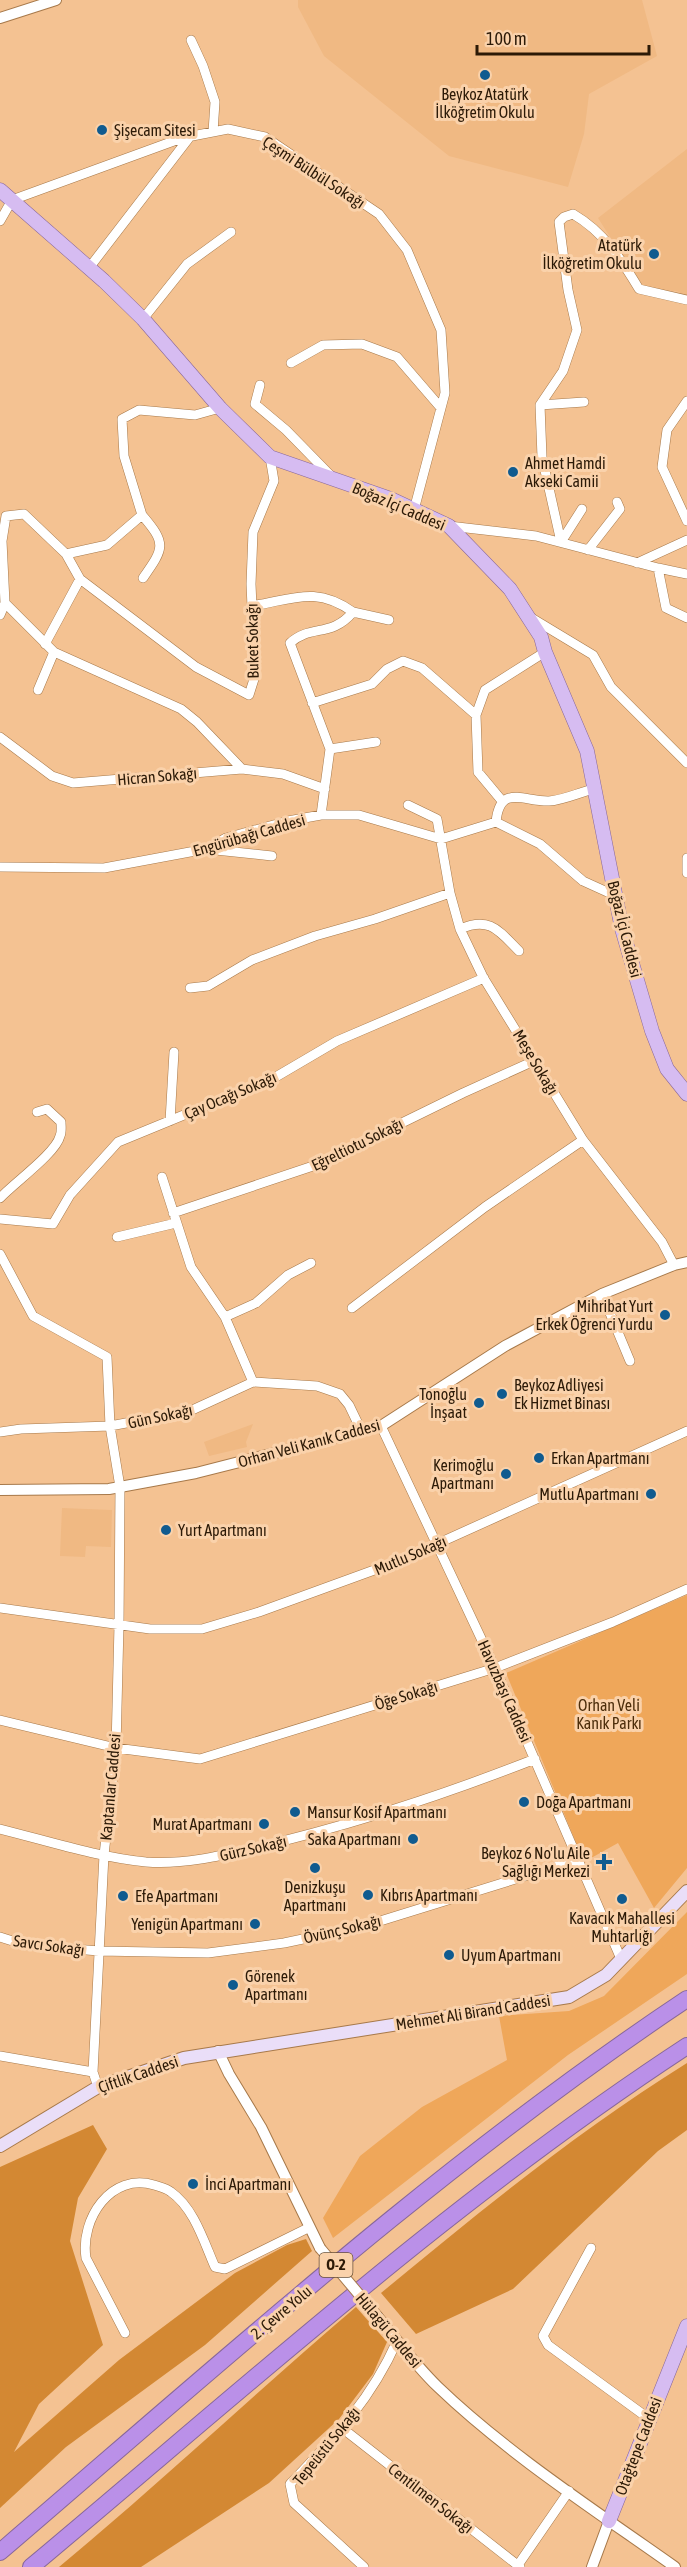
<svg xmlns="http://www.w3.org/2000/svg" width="687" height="2567" viewBox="0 0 687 2567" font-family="'Asap Condensed',sans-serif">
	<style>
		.built { fill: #f0b983 }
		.green { fill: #efa75a }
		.forest { fill: #d38833 }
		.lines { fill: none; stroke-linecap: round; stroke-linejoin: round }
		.minor-casing { stroke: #a7794a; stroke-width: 10 }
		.tertiary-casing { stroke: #a7794a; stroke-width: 12 }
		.secondary-casing { stroke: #a7794a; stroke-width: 14 }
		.primary-casing { stroke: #886799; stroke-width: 15 }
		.motorway-casing { stroke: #886799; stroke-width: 18 }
		.minor { stroke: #fff; stroke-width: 9 }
		.tertiary { stroke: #fff; stroke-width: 10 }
		.secondary { stroke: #eadef8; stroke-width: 12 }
		.primary { stroke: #d6bcf1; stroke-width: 14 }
		.motorway { stroke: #ba90e8; stroke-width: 16 }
		.tertiary-bridge-casing { stroke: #a7794a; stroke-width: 12; stroke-linecap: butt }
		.tertiary-bridge { stroke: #fff; stroke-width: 10 }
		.poi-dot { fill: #105b8f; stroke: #fad2ab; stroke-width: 2 }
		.labels { text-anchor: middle; stroke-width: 6; stroke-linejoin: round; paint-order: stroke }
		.shield { fill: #fad2ab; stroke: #6a5138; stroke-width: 1.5 }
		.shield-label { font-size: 15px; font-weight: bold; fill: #2c1a07 }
		.poi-label { font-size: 16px; fill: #2c1a07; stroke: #fad2ab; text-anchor: start }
		.street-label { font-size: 16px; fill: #2c1a07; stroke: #fad2ab }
		.park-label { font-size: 16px; fill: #4d2e0b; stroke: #fad2ab }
	</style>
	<rect width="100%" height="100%" fill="#f4c292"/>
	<path class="built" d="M298 0H642L657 56 589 94 584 134 568 187 449 156 324 56 298 7Z
		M687 149V297L677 291 644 290 598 218Z
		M253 1424 246 1442 247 1447 209 1456 204 1442Z
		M62 1508 112 1510 111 1547 86 1546 85 1557 60 1556Z"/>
	<path class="green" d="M687 1595V1868L654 1908 618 1843 584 1862 506 1673Z
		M687 1912V1974L568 2055 333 2238 323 2218 360 2156 422 2107 507 2060 499 2016 569 2011 604 1996Z"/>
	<path class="forest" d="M687 2063V2130L658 2151 513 2289 416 2334 381 2293C479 2212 579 2130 687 2063Z
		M93 2125 107 2149 78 2198 70 2241 103 2345 39 2404 14 2452 119 2360 235 2273 287 2245 306 2239 312 2251 205 2345 66 2447 0 2508V2167Z
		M356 2307 387 2342 373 2374 339 2419 269 2483 141 2567H59C160 2483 256 2392 356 2307Z"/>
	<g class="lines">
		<g class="minor-casing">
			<path id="minor" d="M191 40 203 66 215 102 213 132
				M0 221 12 200 182 138 228 129 265 137 379 214 407 250 441 330 445 393 414 510
				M89 268 189 138
				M143 319 187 264 231 232
				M291 363 323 345 362 344 397 357 441 408
				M260 385 255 404 286 430 330 475
				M687 401 667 430 662 467 687 521
				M540 405 584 402
				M142 515C167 544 164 548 143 578
				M449 526 536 536 658 568 687 574
				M561 542 542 457 540 405 563 371 577 330 568 290 559 222 564 217 573 214C604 232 621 259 639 289L687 300
				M561 542 582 509
				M588 550 620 509 617 502
				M66 554 107 545 142 515 124 456 122 419 139 410 195 415 220 408
				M637 563 687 540
				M658 568 666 608 687 618
				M251 606C292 600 315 585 353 612 331 638 311 624 290 643L330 749 321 815
				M353 612 389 620
				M0 615 5 603
				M530 617 593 655 611 687 687 763
				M45 644 80 579
				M38 690 54 652
				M312 703 372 684 387 669 403 661 422 668 476 715
				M0 737 52 776 73 783 242 769 283 774 325 789
				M330 749 376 742
				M242 769 197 722 181 709 54 652 5 603 2 541 6 516 24 514 66 554 80 579 196 667 249 695 255 676 251 584 253 532 274 481 270 457
				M503 802 478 772 476 715 485 690 545 652
				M408 805 437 819 450 893 460 929 483 977 583 1140 662 1242 674 1265
				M496 822C500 783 524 802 549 801 564 800 580 792 594 789
				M206 849 272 856
				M687 858V873
				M0 867 104 868 206 849 226 838 288 821 321 815H359L441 839 496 822 540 844 583 881 616 896
				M460 929C490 916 499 931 519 951
				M190 988 208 986 252 960 315 936 375 919 450 893
				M170 1121 174 1052
				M162 1177 191 1267 225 1317 253 1382
				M0 1198C14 1183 56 1153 60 1136 62 1132 61 1126 61 1122L47 1109 37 1112
				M173 1213 316 1165 463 1093 536 1060
				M0 1219 53 1224 70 1195 118 1142 274 1078 337 1041 484 978
				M117 1237 176 1223
				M0 1254 33 1316 107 1357 110 1426 120 1487 119 1625 116 1748 104 1855 93 2072 98 2087
				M602 1294 630 1361
				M352 1308 485 1207 583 1140
				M225 1317 256 1303 288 1275 311 1263
				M381 1426 495 1668 621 1959
				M0 1432 21 1429 110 1426 190 1411 253 1382 317 1386 340 1394 349 1405 362 1432
				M0 1608 150 1629H202L259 1612 399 1561 687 1431
				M0 1720 116 1748 200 1759 495 1668 613 1622 687 1589
				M0 1829C48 1841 97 1857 146 1862 186 1865 224 1855 262 1846 355 1824 446 1794 535 1759
				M0 1937 25 1945 99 1951 208 1953 284 1943 364 1926 577 1860
				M0 2056 93 2072
				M591 2248 543 2336 548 2345 648 2418
				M125 2333 86 2258C80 2219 111 2172 154 2185 160 2187 166 2188 171 2192 194 2208 204 2242 215 2267L225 2269 308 2228
				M342 2428 520 2567
				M518 2565 569 2491
				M364 2567 294 2503 290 2484C334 2438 371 2400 397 2341"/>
		</g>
		<g class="tertiary-casing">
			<path id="tertiary" d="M0 18 56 0
				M0 1490 109 1489 196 1473 381 1426 505 1346 602 1294 674 1265 687 1262
				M218 2051 229 2074 261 2127 320 2248
				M378 2317C397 2340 416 2366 438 2387 508 2454 596 2511 675 2567
				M592 2567 609 2521"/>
		</g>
		<g class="secondary-casing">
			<path id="secondary" d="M0 2146 98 2087 184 2058 569 1997 606 1975 687 1891"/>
		</g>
		<g class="primary-casing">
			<path id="primary" d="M0 190 104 281 143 319 220 408 270 457 391 499 449 526 510 589 541 637 545 652 587 751 622 929 652 1031 667 1069 687 1094
				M609 2521 687 2326"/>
		</g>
		<g class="motorway-casing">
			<path id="motorway" d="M0 2552C223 2361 442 2162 687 1999
				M31 2567C245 2388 453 2199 687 2046"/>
		</g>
		<use href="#minor" class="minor"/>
		<use href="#tertiary" class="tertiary"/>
		<use href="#secondary" class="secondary"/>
		<use href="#primary" class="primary"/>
		<use href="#motorway" class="motorway"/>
		<g class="tertiary-bridge-casing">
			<path id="tertiary-bridge" d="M320 2248 378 2317"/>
		</g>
		<use href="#tertiary-bridge" class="tertiary-bridge"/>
	</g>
	<g class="poi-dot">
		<circle cx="485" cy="75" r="6"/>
		<circle cx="102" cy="130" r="6"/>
		<circle cx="654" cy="254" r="6"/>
		<circle cx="513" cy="472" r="6"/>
		<circle cx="665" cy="1315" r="6"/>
		<circle cx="502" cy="1394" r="6"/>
		<circle cx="479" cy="1403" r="6"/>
		<circle cx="539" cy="1458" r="6"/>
		<circle cx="506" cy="1474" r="6"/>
		<circle cx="651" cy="1494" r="6"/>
		<circle cx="166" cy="1530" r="6"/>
		<circle cx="524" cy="1802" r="6"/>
		<circle cx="295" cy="1812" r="6"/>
		<circle cx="264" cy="1824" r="6"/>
		<circle cx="413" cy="1839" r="6"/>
		<path d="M601 1853h6v6h6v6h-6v6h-6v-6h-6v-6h6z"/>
		<circle cx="315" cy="1868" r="6"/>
		<circle cx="368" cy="1895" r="6"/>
		<circle cx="123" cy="1896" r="6"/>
		<circle cx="622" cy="1899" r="6"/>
		<circle cx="255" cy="1924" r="6"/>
		<circle cx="449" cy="1955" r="6"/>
		<circle cx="233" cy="1985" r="6"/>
		<circle cx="193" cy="2184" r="6"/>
	</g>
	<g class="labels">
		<rect class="shield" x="319.5" y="2253" width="33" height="24" rx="4.5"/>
		<g class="shield-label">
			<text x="336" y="2270">O-2</text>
		</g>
		<g class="poi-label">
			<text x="485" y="100" text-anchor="middle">Beykoz Atatürk<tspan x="485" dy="18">İlköğretim Okulu</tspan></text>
			<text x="114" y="136">Şişecam Sitesi</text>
			<text x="642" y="251" text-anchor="end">Atatürk<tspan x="642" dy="18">İlköğretim Okulu</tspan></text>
			<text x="525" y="469">Ahmet Hamdi<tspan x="525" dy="18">Akseki Camii</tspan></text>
			<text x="653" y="1312" text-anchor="end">Mihribat Yurt<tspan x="653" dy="18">Erkek Öḡrenci Yurdu</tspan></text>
			<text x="514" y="1391">Beykoz Adliyesi<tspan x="514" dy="18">Ek Hizmet Binası</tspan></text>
			<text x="467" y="1400" text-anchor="end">Tonoḡlu<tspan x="467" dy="18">İnşaat</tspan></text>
			<text x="551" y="1464">Erkan Apartmanı</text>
			<text x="494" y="1471" text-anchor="end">Kerimoḡlu<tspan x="494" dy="18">Apartmanı</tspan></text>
			<text x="639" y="1500" text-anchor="end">Mutlu Apartmanı</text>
			<text x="178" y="1536">Yurt Apartmanı</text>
			<text x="536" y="1808">Doḡa Apartmanı</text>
			<text x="307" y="1818">Mansur Kosif Apartmanı</text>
			<text x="252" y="1830" text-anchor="end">Murat Apartmanı</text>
			<text x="401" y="1845" text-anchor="end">Saka Apartmanı</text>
			<text x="590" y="1859" text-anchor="end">Beykoz 6 No'lu Aile<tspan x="590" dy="18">Saḡlıḡı Merkezi</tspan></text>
			<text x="315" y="1893" text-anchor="middle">Denizkuşu<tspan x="315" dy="18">Apartmanı</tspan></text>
			<text x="380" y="1901">Kıbrıs Apartmanı</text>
			<text x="135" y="1902">Efe Apartmanı</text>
			<text x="622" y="1924" text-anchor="middle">Kavacık Mahallesi<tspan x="622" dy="18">Muhtarlığı</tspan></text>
			<text x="243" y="1930" text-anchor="end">Yenigün Apartmanı</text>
			<text x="461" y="1961">Uyum Apartmanı</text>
			<text x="245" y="1982">Görenek<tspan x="245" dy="18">Apartmanı</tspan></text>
			<text x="205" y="2190">İnci Apartmanı</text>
		</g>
		<g class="street-label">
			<text transform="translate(314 172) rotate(33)" y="6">Çeşmi Bülbül Sokağı</text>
			<text transform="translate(399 506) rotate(23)" y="6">Boğaz İçi Caddesi</text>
			<text transform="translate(252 641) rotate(-91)" y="6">Buket Sokağı</text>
			<text transform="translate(157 776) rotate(-5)" y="6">Hicran Sokağı</text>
			<text transform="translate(249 835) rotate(-16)" y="6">Engürübağı Caddesi</text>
			<text transform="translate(625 929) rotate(76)" y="6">Boğaz İçi Caddesi</text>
			<text transform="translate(536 1062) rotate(59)" y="6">Meşe Sokağı</text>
			<text transform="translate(230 1095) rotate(-23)" y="6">Çay Ocağı Sokağı</text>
			<text transform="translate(357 1144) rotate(-26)" y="6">Eğreltiotu Sokağı</text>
			<text transform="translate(160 1416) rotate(-12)" y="6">Gün Sokağı</text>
			<text transform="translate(309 1443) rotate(-15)" y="6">Orhan Veli Kanık Caddesi</text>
			<text transform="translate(410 1555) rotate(-23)" y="6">Mutlu Sokağı</text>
			<text transform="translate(505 1691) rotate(66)" y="6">Havuzbaşı Caddesi</text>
			<text transform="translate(406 1695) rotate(-17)" y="6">Öḡe Sokağı</text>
			<text transform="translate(110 1787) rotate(-85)" y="6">Kaptanlar Caddesi</text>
			<text transform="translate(253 1848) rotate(-13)" y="6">Gürz Sokağı</text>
			<text transform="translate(342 1929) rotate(-13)" y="6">Övünç Sokağı</text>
			<text transform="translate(49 1945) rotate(8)" y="6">Savcı Sokağı</text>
			<text transform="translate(473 2012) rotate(-9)" y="6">Mehmet Ali Birand Caddesi</text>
			<text transform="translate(138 2074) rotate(-19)" y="6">Çiftlik Caddesi</text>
			<text transform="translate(281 2312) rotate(-40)" y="6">2. Çevre Yolu</text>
			<text transform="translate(389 2330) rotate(50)" y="6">Hülagü Caddesi</text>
			<text transform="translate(326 2446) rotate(-51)" y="6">Tepeüstü Sokağı</text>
			<text transform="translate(638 2446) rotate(-69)" y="6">Otağtepe Caddesi</text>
			<text transform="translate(431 2498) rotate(38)" y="6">Centilmen Sokağı</text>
		</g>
		<g class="park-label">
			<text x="609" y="1711">Orhan Veli<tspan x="609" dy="18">Kanık Parkı</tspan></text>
		</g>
	</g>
	<path d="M477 45v9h172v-9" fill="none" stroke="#2c1a07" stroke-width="3"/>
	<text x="486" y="45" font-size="18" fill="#2c1a07" stroke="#fad2ab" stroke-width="4.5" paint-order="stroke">100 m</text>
</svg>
